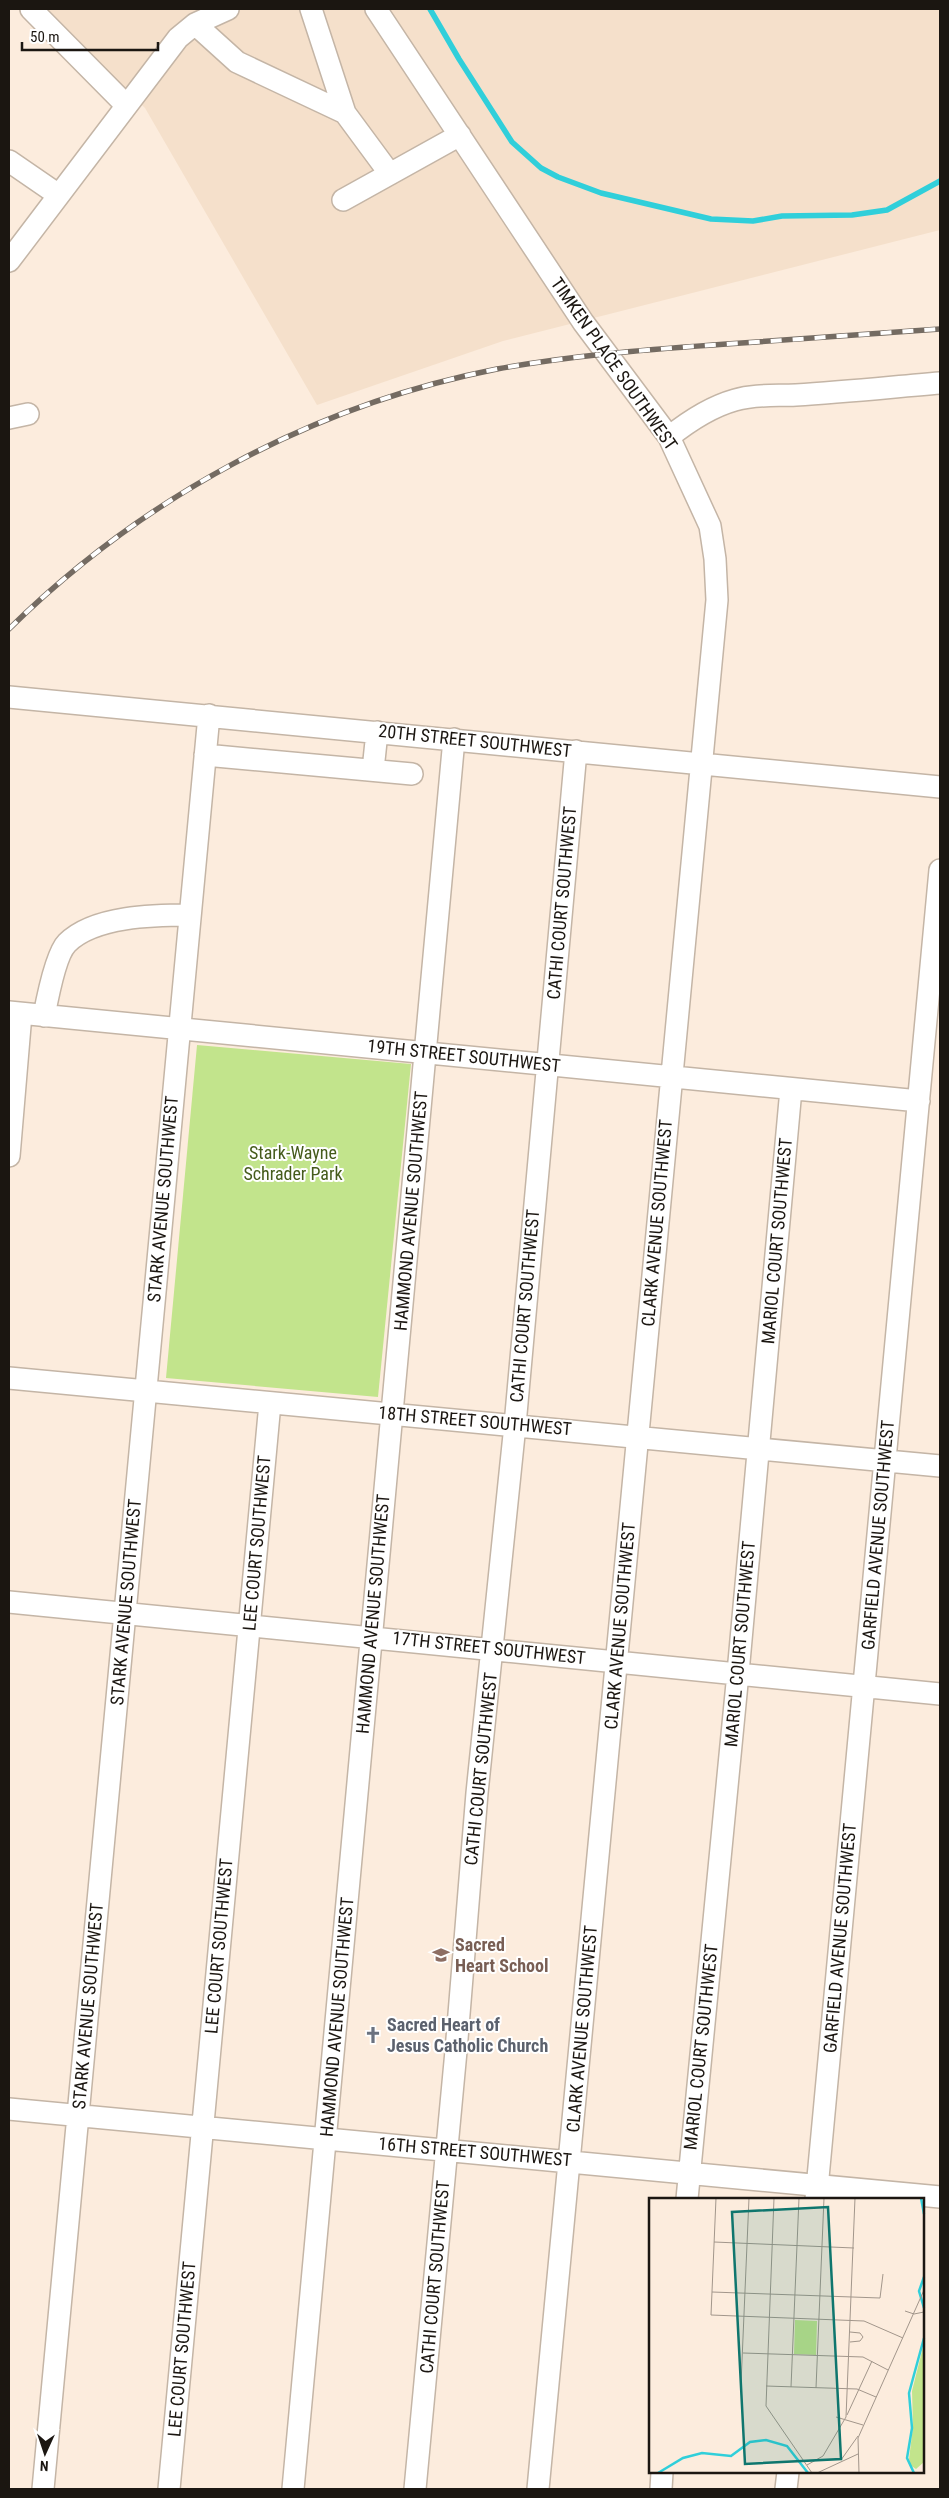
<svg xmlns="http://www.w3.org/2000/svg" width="949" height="2498" viewBox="0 0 949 2498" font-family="'Roboto Condensed',sans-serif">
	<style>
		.built { fill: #f5e0cb }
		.green { fill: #c2e48c }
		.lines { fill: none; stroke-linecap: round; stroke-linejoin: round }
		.stream { stroke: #30cfda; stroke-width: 5.5 }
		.minor-casing { stroke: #c4b5a6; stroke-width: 24 }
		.minor { stroke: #fff; stroke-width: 21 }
		.rail-casing { stroke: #746b62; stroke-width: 5.5 }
		.rail { stroke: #fff; stroke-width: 4; stroke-dasharray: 11; stroke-linecap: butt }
		.labels { text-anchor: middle; stroke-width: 4; stroke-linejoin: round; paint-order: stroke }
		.street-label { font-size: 18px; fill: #1b1611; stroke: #fff }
		.park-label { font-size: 18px; fill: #455b1b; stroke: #fff }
		.education-label { font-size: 18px; font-weight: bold; fill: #785e54; stroke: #fff; text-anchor: start }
		.worship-label { font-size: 18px; font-weight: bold; fill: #5b616d; stroke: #fff; text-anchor: start }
		.inset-river { fill: none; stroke: #30cfda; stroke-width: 2.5 }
		.inset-road { fill: none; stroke: #a2968b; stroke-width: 1 }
		.view { fill: #0f766e; fill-opacity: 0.15; stroke: #0f766e; stroke-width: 2.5 }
		.inset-edge { fill: none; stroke: #1b1611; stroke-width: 2.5 }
	</style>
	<rect width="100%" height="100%" fill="#fcecdd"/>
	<path class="built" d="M40 9H940V230L503 341 317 405 145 108Z"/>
	<path class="green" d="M197 1045 411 1064 378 1397 166 1378Z"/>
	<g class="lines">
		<path class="stream" d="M430 9 459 59 512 142 541 168 558 177 601 193 711 219 753 221 782 216 852 215 887 210 940 181"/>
		<g class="minor-casing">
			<path id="minor" d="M31 9 126 105
				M311 9 345 113
				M376 9 583 322 669 437 710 526 715 559 717 600 538 2489
				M195 24 237 62 345 113 390 174
				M9 161 57 194
				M343 200 460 135
				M9 261 178 38 195 24 228 9
				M9 418 28 414
				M669 437C689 421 710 407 735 400 755 394 775 396 796 395 844 392 892 387 940 383
				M9 697 940 787
				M205 755 412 774
				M373 770 377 732
				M9 1012 919 1101
				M44 1016C47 1000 56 954 67 943 94 916 154 915 190 915
				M9 1156 21 1014
				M9 1378 940 1466
				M9 1602 940 1694
				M9 2109 940 2197
				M687 2199 738 1673 791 1089
				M816 2199 940 870
				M43 2489 209 715
				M169 2489 270 1403
				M293 2489 454 739
				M415 2489 456 2051 477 1793 515 1425 576 751
				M661 2489 662 2472
				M786 2489 788 2472"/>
		</g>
		<use href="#minor" class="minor"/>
		<g class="rail-casing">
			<path id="rail" d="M9 629C142 498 313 405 497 369 569 356 641 350 713 345 789 340 865 334 940 329"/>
		</g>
		<use href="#rail" class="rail"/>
	</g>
	<defs>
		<g id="school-bare" transform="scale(1.35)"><path d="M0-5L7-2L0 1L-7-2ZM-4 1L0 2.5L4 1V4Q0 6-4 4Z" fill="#8d6e63" stroke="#fff" stroke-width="2.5" paint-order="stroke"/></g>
		<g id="church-bare" transform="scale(1.35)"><path d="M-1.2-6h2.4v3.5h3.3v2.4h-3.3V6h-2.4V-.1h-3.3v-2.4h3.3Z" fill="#6b7280" stroke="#fff" stroke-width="2.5" paint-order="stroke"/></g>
	</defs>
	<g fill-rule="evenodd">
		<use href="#school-bare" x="441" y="1955"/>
		<use href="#church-bare" x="373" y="2035"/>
	</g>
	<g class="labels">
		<g class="street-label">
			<text transform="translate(614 364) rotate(55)" y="6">TIMKEN PLACE SOUTHWEST</text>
			<text transform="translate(475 741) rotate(6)" y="6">20TH STREET SOUTHWEST</text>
			<text transform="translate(562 903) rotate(-85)" y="6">CATHI COURT SOUTHWEST</text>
			<text transform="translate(464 1056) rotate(6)" y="6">19TH STREET SOUTHWEST</text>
			<text transform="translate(163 1199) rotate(-85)" y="6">STARK AVENUE SOUTHWEST</text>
			<text transform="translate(411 1211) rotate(-85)" y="6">HAMMOND AVENUE SOUTHWEST</text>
			<text transform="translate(657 1223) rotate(-85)" y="6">CLARK AVENUE SOUTHWEST</text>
			<text transform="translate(777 1241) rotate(-85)" y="6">MARIOL COURT SOUTHWEST</text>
			<text transform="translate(525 1306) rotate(-85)" y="6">CATHI COURT SOUTHWEST</text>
			<text transform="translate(475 1421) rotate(5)" y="6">18TH STREET SOUTHWEST</text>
			<text transform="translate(878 1535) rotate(-85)" y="6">GARFIELD AVENUE SOUTHWEST</text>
			<text transform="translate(257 1543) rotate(-85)" y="6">LEE COURT SOUTHWEST</text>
			<text transform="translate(126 1602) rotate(-85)" y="6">STARK AVENUE SOUTHWEST</text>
			<text transform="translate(373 1614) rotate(-85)" y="6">HAMMOND AVENUE SOUTHWEST</text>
			<text transform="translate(620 1626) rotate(-85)" y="6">CLARK AVENUE SOUTHWEST</text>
			<text transform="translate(740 1644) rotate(-85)" y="6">MARIOL COURT SOUTHWEST</text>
			<text transform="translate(489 1648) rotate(6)" y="6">17TH STREET SOUTHWEST</text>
			<text transform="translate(481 1769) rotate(-84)" y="6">CATHI COURT SOUTHWEST</text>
			<text transform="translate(840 1938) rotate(-85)" y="6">GARFIELD AVENUE SOUTHWEST</text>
			<text transform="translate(219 1946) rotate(-85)" y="6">LEE COURT SOUTHWEST</text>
			<text transform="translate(88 2006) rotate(-85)" y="6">STARK AVENUE SOUTHWEST</text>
			<text transform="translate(337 2017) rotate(-85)" y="6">HAMMOND AVENUE SOUTHWEST</text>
			<text transform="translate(582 2029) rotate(-85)" y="6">CLARK AVENUE SOUTHWEST</text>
			<text transform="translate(701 2047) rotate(-84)" y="6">MARIOL COURT SOUTHWEST</text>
			<text transform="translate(475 2152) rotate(5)" y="6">16TH STREET SOUTHWEST</text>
			<text transform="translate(435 2277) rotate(-85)" y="6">CATHI COURT SOUTHWEST</text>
			<text transform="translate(182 2349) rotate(-85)" y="6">LEE COURT SOUTHWEST</text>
		</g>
		<g class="park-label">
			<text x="293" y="1159">Stark-Wayne<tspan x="293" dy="21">Schrader Park</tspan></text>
		</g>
		<g class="education-label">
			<text x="455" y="1951">Sacred<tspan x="455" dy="21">Heart School</tspan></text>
		</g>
		<g class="worship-label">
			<text x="387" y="2031">Sacred Heart of<tspan x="387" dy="21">Jesus Catholic Church</tspan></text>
		</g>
	</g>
	<g transform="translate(649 2198)">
		<rect width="275" height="275" fill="#fcecdd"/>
		<path d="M146 122 168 123 167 157 145 156ZM275 145V264L267 271 261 267 260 261 264 229 263 193Z" fill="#c2e48c"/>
		<path class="inset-river" d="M272 0 275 16M275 79 270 93 275 110M9 275 34 260 53 255 82 258 101 244 117 242 138 248 159 275M265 275 258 260 263 230 260 195 275 140"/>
		<path class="inset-road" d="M67 0 62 117 215 123 254 140M125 0 117 208 163 275M182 0H270M65 44 205 50M63 94 231 100 234 76M256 113 265 116 275 114M201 144 211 143 214 139 211 135 201 134M94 155 214 159 239 172M92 186 100 0M117 188 208 191 227 199M142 189 150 0M167 190 175 0M198 217 223 163M187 219 214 227M192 262 209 238M158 267 174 258 197 219 206 0M168 275 209 256M210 275 209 240 275 92"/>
		<path class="view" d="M179 9 192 261 96 266 83 14Z"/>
		<rect width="275" height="275" class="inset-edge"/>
	</g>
	<rect width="949" height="2498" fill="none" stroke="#1b1611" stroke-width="20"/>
	<g transform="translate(45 2453) rotate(183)" stroke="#ffffff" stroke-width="4" paint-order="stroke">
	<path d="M0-4L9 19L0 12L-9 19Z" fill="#1b1611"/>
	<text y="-8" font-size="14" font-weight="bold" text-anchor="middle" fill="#1b1611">N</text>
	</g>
	<path d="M22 42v8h136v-8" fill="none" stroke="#1b1611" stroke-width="2.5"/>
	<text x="30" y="42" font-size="15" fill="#1b1611" stroke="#ffffff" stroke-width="4" paint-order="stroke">50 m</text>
</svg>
